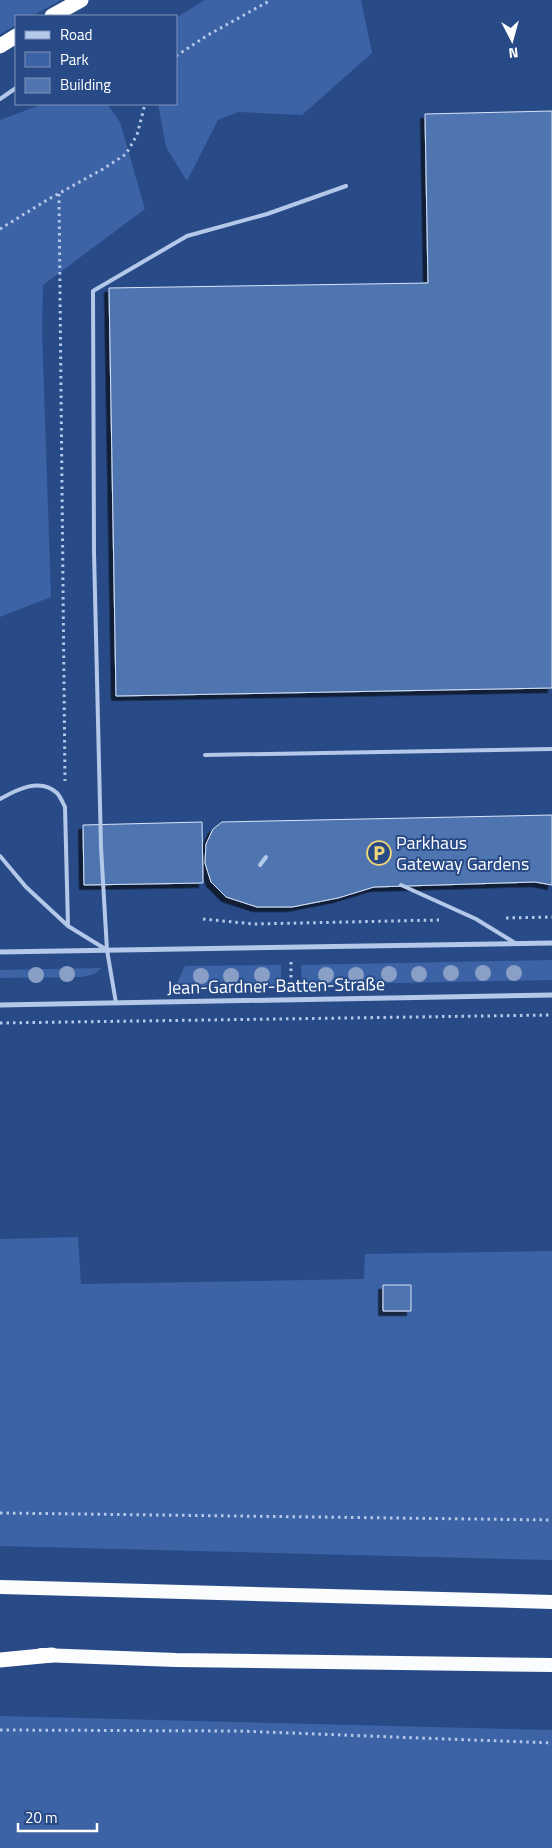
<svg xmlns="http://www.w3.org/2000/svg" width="552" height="1848" viewBox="0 0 552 1848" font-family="'Titillium Web',sans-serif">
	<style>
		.green { fill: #3c63a5 }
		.building { fill: #5074b0; stroke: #d8e4f7; filter: url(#shadow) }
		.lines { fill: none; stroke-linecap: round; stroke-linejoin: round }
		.path { stroke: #b4c8e9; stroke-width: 3; stroke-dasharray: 2.5 4; stroke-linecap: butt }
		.service { stroke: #b4c8e9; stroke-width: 4 }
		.minor { stroke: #b4c8e9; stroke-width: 5 }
		.trunk { stroke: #fbfcfe; stroke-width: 14 }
		.motorway { stroke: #fff; stroke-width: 15 }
		.service-bridge { stroke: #b4c8e9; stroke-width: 4 }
		.tree { fill: #899fc5 }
		.labels { text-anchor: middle; stroke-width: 4; stroke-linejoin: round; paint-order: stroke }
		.poi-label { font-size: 18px; fill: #fff; stroke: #284b88; text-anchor: start }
		.street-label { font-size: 18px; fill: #fff; stroke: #284b88 }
	</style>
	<defs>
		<filter id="shadow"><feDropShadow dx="-4.5" dy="4.5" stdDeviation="0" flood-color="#0009"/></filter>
	</defs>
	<rect width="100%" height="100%" fill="#284b88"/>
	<path class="green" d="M0 0H61L32 16H16V25L0 34Z
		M205 0H361L372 53 302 115 238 112 218 120 187 181 166 147 158 104H176V18Z
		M43 104H107L120 122 145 209 43 285 42 330 51 597 0 617V120Z
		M552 960V980L302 985 301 965Z
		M281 965V986L175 987 185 966Z
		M101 968C95 975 89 976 81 977L0 978V970Z
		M78 1237 81 1284 364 1279 365 1254 552 1251V1560L0 1546V1239Z
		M0 1716 552 1730V1848H0Z"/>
	<path class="building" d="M552 111V688L116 696 109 288 428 283 425 114Z
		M552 815V885L535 882 374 887 338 898 292 907H257L226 897 211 882 205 863 206 844 213 829 222 822Z
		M202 822 203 883 84 885 83 825Z
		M383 1285H411V1311H383Z"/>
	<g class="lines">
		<path class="path" d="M176 56 208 35 271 0
			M59 194 65 781
			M0 229 47 200 103 169 126 154 137 135 145 104
			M506 918 552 917
			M203 919 254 924 439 920
			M291 962V986
			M0 1023 552 1015
			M0 1513 552 1520
			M0 1730 238 1731 552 1743"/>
		<path class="service" d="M0 99 16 88
			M205 755 552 749
			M0 799C16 790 40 777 57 793 60 796 63 803 65 807L68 926
			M0 856 26 887 68 926 107 950
			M401 885 476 919 515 943
			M116 1003 107 950 101 847 94 552 93 291 187 236 267 214 346 186"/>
		<path class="minor" d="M0 952 552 943
			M0 1005 552 995"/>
		<path class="trunk" d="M0 1587 552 1602
			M41 1655 176 1660 552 1665"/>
		<path class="motorway" d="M52 16 81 0
			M0 46 16 36
			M0 1660 52 1655"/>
		<path class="service-bridge" d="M260 865 266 857"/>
	</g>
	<g class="tree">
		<circle cx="451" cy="973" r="8"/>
		<circle cx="483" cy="973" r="8"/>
		<circle cx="514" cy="973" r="8"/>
		<circle cx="67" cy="974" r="8"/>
		<circle cx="389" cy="974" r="8"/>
		<circle cx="419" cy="974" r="8"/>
		<circle cx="36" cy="975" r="8"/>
		<circle cx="262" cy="975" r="8"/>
		<circle cx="326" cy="975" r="8"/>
		<circle cx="356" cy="975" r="8"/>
		<circle cx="201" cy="976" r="8"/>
		<circle cx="231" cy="976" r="8"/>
	</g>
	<defs>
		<g id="parking-ring" transform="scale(1.25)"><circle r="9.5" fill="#284b88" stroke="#f1d77a" stroke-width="1.5"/><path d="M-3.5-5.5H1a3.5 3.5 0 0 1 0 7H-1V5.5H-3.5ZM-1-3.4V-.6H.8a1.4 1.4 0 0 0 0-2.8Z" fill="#f1d77a"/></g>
	</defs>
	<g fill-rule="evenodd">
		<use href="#parking-ring" x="379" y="853"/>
	</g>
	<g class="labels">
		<g class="poi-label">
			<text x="396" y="849">Parkhaus<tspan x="396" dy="21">Gateway Gardens</tspan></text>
		</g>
		<g class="street-label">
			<text transform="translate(276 986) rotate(-1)" y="6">Jean-Gardner-Batten-Straße</text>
		</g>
	</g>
	<rect x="15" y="15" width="162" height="90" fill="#284b88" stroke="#7e93b8"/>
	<rect x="25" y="31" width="25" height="8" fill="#b4c8e9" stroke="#7e93b8"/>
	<text x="60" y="40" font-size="15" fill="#ffffff">Road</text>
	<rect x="25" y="52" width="25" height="15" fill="#3c63a5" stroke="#7e93b8"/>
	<text x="60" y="65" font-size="15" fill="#ffffff">Park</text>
	<rect x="25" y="78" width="25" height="15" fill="#5074b0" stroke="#7e93b8"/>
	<text x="60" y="90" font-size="15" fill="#ffffff">Building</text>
	<g transform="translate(512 40) rotate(174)" stroke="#284b88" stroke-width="4" paint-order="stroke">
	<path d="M0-4L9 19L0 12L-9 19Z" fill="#ffffff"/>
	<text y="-8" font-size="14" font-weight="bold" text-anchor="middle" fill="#ffffff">N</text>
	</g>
	<path d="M18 1823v8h79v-8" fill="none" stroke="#ffffff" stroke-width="2.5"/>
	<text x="25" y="1823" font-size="15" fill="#ffffff" stroke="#284b88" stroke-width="4" paint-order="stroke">20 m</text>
</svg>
